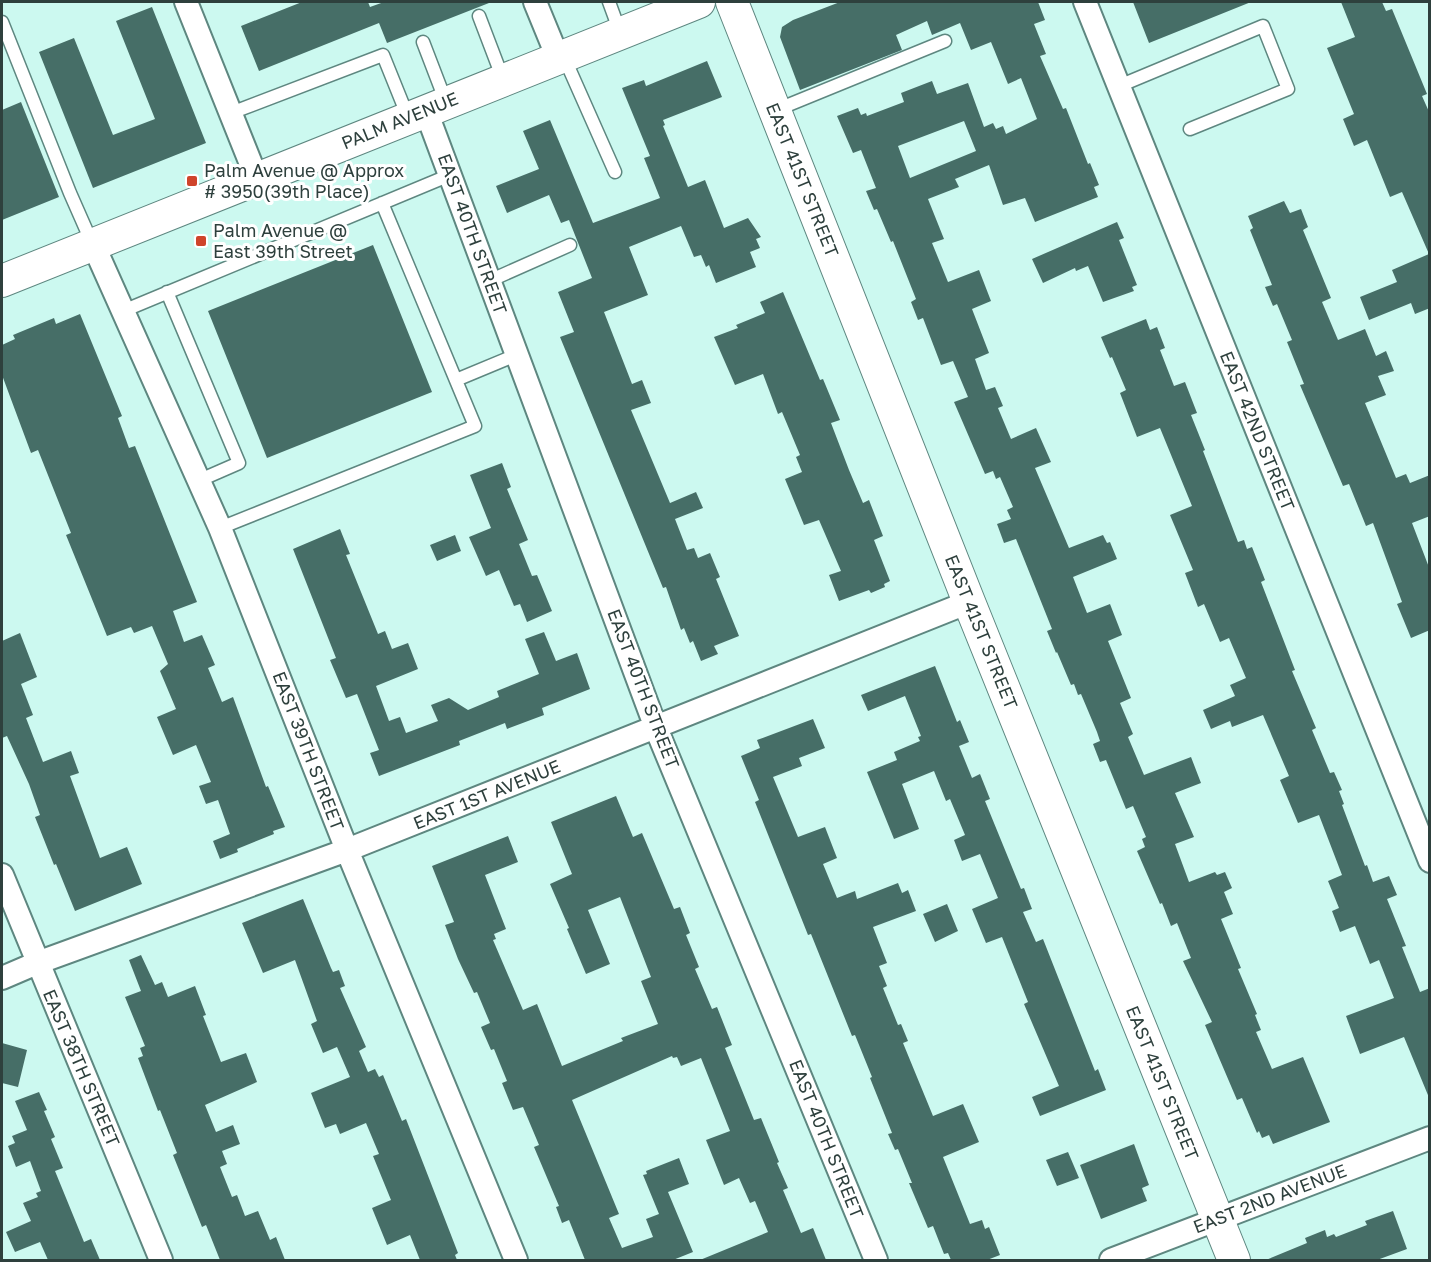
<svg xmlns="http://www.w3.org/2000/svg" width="1431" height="1262" viewBox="0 0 1431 1262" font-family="'Golos Text',sans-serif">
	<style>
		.building { fill: #466e67; fill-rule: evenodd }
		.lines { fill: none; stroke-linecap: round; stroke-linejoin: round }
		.lane-casing { stroke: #5e8780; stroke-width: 15 }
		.street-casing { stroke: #5e8780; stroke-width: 26 }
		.secondary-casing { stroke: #5e8780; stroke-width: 34 }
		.lane { stroke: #fff; stroke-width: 12 }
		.street { stroke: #fff; stroke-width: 22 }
		.secondary { stroke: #fff; stroke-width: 32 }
		.poi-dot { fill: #cf442b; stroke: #fff; stroke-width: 2 }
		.labels { text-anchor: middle; stroke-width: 6; stroke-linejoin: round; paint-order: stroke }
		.street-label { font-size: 18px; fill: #2e403d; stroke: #fff }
		.poi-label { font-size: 18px; fill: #2e403d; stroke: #fff; text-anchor: start }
	</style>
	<rect width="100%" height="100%" fill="#ccf9f0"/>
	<path class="building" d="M302 2H368L370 7 384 2 489 3 387 43 379 23 259 71 241 26Z
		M840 2H1038L1045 20 1034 24 1046 54 1040 56 1063 109 1066 108 1088 164 1090 163 1099 185 1094 187 1098 197 1035 222 1025 198 1003 205 989 165 955 179 959 187 928 199 944 239 932 243 948 282 979 270 991 301 972 309 989 353 975 359 986 390 995 387 1003 406 998 408 1011 439 1036 428 1051 462 1035 468 1069 548 1103 535 1107 543 1110 542 1117 559 1073 577 1087 613 1110 604 1122 635 1108 641 1131 698 1120 703 1133 734 1128 737 1144 775 1191 757 1201 783 1175 793 1194 837 1175 844 1189 882 1215 872 1217 875 1225 872 1232 888 1224 892 1233 914 1221 919 1241 968 1238 969 1257 1014 1255 1015 1261 1030 1256 1032 1272 1069 1303 1057 1330 1122 1273 1144 1269 1135 1262 1138 1259 1131 1257 1133 1242 1098 1237 1100 1205 1025 1212 1022 1183 961 1191 958 1177 923 1171 926 1162 903 1160 904 1137 851 1145 847 1142 839 1146 837 1133 806 1126 809 1106 760 1100 762 1093 744 1100 741 1097 732 1081 694 1078 695 1074 684 1071 685 1057 652 1056 653 1047 631 1052 629 1016 539 1004 543 997 524 1011 519 1007 510 1013 507 1000 477 996 479 993 471 985 474 954 402 968 397 953 361 941 365 923 318 918 320 911 302 916 299 893 241 891 242 877 209 874 210 866 191 876 188 861 150 853 153 837 116 858 108 861 115 866 113 867 116 904 102 901 93 932 81 937 94 968 83 984 127 993 123 996 129 1003 126 1006 134 1037 119 1021 78 1008 84 991 42 971 50 960 23 932 35 927 21 896 35 902 50 800 90 780 37 782 27 793 20ZM964 121 976 151 910 178 898 146Z
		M1133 2H1251L1149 43Z
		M1341 2H1382L1386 11 1392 9 1427 94 1422 96 1430 114V308L1415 314 1411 303 1369 320 1360 297 1397 282 1392 270 1429 254 1402 192 1390 197 1367 140 1354 146 1343 119 1354 114 1327 48 1355 37Z
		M152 7 206 143 93 188 39 52 74 38 113 135 155 119 116 21Z
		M707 61 722 97 663 120 665 125 663 126 688 187 705 180 724 228 748 218 761 237 756 239 760 248 750 252 756 267 716 283 709 265 706 267 701 255 694 257 681 226 629 247 648 295 604 312 632 384 642 380 651 403 631 410 670 503 696 492 703 508 675 519 687 550 694 548 698 558 710 553 720 577 716 579 739 636 714 646 718 654 701 661 693 641 690 643 684 628 681 630 666 587 663 588 560 337 574 332 558 292 592 278 569 220 561 223 549 195 507 213 496 186 539 169 523 131 550 120 593 223 660 198 644 158 650 156 622 88 644 80 646 86Z
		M21 102 59 197 2 220V110Z
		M1284 201 1290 213 1301 209 1308 227 1303 230 1331 298 1322 302 1338 340 1365 329 1376 356 1386 351 1394 371 1378 376 1386 395 1365 403 1396 478 1406 474 1410 483 1430 475V516L1412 523 1430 570V630L1411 638 1397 604 1402 602 1373 523 1366 526 1349 484 1343 486 1300 385 1304 384 1287 342 1292 340 1277 304 1273 306 1265 287 1272 285 1250 230 1253 228 1248 216Z
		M1117 222 1124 238 1119 240 1137 285 1132 287 1134 291 1103 302 1088 266 1076 271 1075 268 1043 283 1032 259Z
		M373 245 432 392 267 458 208 311Z
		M783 292 820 380 823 379 840 420 831 423 849 470 863 503 869 500 883 536 874 540 890 581 884 584 885 587 871 593 869 590 839 601 829 575 841 571 819 520 804 525 785 479 802 472 796 457 800 455 782 412 778 414 763 374 735 385 714 337 738 328 736 325 765 313 760 302Z
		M80 314 122 416 118 418 129 448 135 446 197 602 173 611 184 642 202 635 215 665 208 668 222 702 233 697 266 787 268 786 285 827 273 831 274 834 237 849 238 852 220 859 213 841 230 834 218 800 206 804 199 786 211 782 196 745 173 755 157 717 176 709 160 671 168 664 152 626 134 633 131 627 107 636 66 535 71 533 38 450 31 453 2 375V345L15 339 13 335 54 318 56 324Z
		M1146 319 1150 330 1157 327 1165 348 1160 350 1174 386 1185 382 1197 413 1191 415 1205 450 1203 451 1238 542 1244 540 1247 549 1252 547 1265 580 1261 582 1295 670 1292 671 1316 728 1312 730 1330 773 1334 772 1342 790 1339 791 1344 804 1342 805 1365 866 1367 865 1373 882 1389 876 1397 895 1387 899 1406 946 1402 947 1420 992 1430 988V1100L1404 1037 1360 1054 1346 1016 1394 998 1379 960 1370 964 1355 926 1340 932 1332 911 1339 908 1328 881 1342 875 1319 815 1298 823 1280 780 1289 776 1263 715 1232 727 1230 721 1211 729 1203 710 1235 696 1230 685 1246 678 1229 638 1220 642 1204 604 1198 607 1185 573 1193 570 1170 515 1192 506 1160 428 1137 437 1120 393 1126 390 1112 357 1110 358 1101 337Z
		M502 463 511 487 507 489 528 540 519 544 532 576 537 575 552 611 527 622 520 604 514 606 499 570 486 576 469 537 491 528 470 475Z
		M340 529 350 554 346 555 378 634 385 631 392 649 408 643 418 669 376 686 389 721 400 717 406 733 438 721 431 705 449 698 468 710 499 697 497 691 539 674 525 639 544 632 556 661 577 653 590 689 542 708 544 715 507 729 505 723 459 741 460 745 379 776 370 753 379 750 357 694 346 698 330 660 336 658 293 549Z
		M455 535 461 551 437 561 430 545Z
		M20 633 37 677 21 684 33 715 26 718 43 762 71 751 79 773 70 776 100 858 127 847 142 884 75 911 56 864 54 865 35 817 40 815 29 784 7 736 2 738V641Z
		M935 666 957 722 960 720 969 742 959 746 972 778 980 774 990 799 985 801 1021 889 1024 888 1032 909 1023 912 1036 942 1043 939 1095 1071 1098 1069 1106 1090 1040 1116 1032 1097 1059 1086 1024 1004 1028 1002 1002 937 986 943 972 909 998 898 980 854 962 861 954 840 965 835 950 799 946 801 934 771 902 784 919 829 894 839 867 772 897 760 894 752 920 741 918 737 921 736 905 696 868 711 861 695Z
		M813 719 825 748 799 758 802 766 773 777 798 837 825 827 837 858 823 864 837 898 855 891 857 899 898 883 902 893 908 890 916 911 873 927 887 963 879 966 887 986 883 988 898 1025 901 1024 908 1041 903 1043 933 1116 963 1104 979 1142 943 1157 970 1224 982 1220 985 1229 989 1227 1000 1255 987 1260H951L948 1253 944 1254 933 1226 928 1228 909 1183H912L898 1149 895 1150 888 1134 892 1133 870 1078 872 1077 855 1035 852 1036 811 934 808 935 755 802 759 800 741 756 760 748 757 740Z
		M616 796 633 837 642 833 674 909 680 907 690 933 686 935 699 967 695 969 712 1009 717 1007 732 1045 725 1048 754 1120 761 1118 779 1162 777 1163 788 1188 783 1190 801 1233 813 1228 826 1260H700L768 1232 755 1201 750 1203 739 1178 724 1185 706 1140 730 1131 701 1058 681 1066 677 1057 673 1058 672 1056 572 1100 619 1214 609 1218 622 1248 653 1237 646 1219 659 1214 643 1175 647 1174 646 1171 679 1158 689 1184 668 1192 693 1252 673 1260H585L569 1220 562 1223 556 1207 559 1206 534 1147 539 1145 523 1107 513 1110 502 1083 507 1081 494 1049 491 1050 481 1027 490 1023 477 992 474 993 458 959 445 925 454 922 432 866 508 836 518 862 485 875 506 929 494 934 496 939 493 940 523 1010 537 1004 562 1066 623 1041 621 1038 658 1024 641 981 651 977 620 897 588 910 610 964 586 974 567 929 569 928 550 884 572 874 551 822Z
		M303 899 331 968 333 972 339 970 345 986 340 988 366 1047 359 1051 368 1072 375 1069 379 1077 383 1075 402 1121 406 1119 458 1253 455 1255 457 1260H420L410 1235 387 1245 372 1208 391 1200 373 1156 379 1154 366 1123 340 1134 336 1124 325 1128 311 1093 350 1077 337 1047 323 1053 311 1024 317 1021 295 960 263 973 242 923Z
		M947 904 958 931 935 942 923 914Z
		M141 955 155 985 162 982 168 997 195 986 206 1015 203 1016 221 1062 246 1053 257 1082 205 1105 216 1132 233 1125 240 1144 222 1151 227 1164 220 1167 232 1197 237 1195 245 1216 258 1211 270 1240 276 1237 285 1260H220L206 1225 202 1227 173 1155 177 1153 160 1110 158 1111 138 1058 143 1056 140 1048 145 1046 125 997 141 991 129 960Z
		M2 1043 27 1050 18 1087 2 1083Z
		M39 1092 47 1110 44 1111 55 1137 51 1139 63 1168 55 1171 84 1242 91 1239 100 1260H48L40 1242 15 1252 6 1232 31 1221 23 1203 38 1197 36 1193 41 1191 30 1161 16 1167 8 1146 15 1143 12 1136 27 1130 15 1101Z
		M1134 1144 1149 1185 1142 1188 1147 1201 1101 1219 1080 1165Z
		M1068 1152 1079 1178 1057 1186 1046 1160Z
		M1393 1211 1407 1249 1377 1260H1266L1307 1243 1305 1238 1325 1230 1327 1237 1334 1234 1336 1237 1367 1225 1365 1221Z"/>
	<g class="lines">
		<g class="lane-casing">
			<path id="lane" d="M609 2 620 32
				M479 16 503 79
				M2 22 70 193 92 243
				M423 42 446 102
				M564 57 615 172
				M1119 86 1263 26 1288 89 1190 129
				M776 110 945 41
				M231 113 383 55 408 117
				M489 281 570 245
				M167 292 239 463 200 480
				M123 311 450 175
				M456 380 516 355
				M220 528 475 426 382 203"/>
		</g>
		<g class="street-casing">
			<path id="street" d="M186 2 257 179
				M535 2 558 58
				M1085 2 1430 861
				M426 111 656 728 876 1260
				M93 244 220 528 347 850 516 1260
				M2 875 161 1260
				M2 978 37 963 347 850 969 602
				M1111 1260 1430 1138"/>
		</g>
		<g class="secondary-casing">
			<path id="secondary" d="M732 2 969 602 1234 1260
				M2 281 699 2"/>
		</g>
		<use href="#lane" class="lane"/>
		<use href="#street" class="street"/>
		<use href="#secondary" class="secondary"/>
	</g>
	<g class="poi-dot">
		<rect x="186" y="175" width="12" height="12" rx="3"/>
		<rect x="195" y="235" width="12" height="12" rx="3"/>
	</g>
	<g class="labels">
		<g class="street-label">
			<text transform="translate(400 121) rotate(-22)" y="6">PALM AVENUE</text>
			<text transform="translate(802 180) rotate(68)" y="6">EAST 41ST STREET</text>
			<text transform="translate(472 234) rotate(70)" y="6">EAST 40TH STREET</text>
			<text transform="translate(1257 431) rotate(68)" y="6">EAST 42ND STREET</text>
			<text transform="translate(981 632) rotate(68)" y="6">EAST 41ST STREET</text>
			<text transform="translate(643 689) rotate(69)" y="6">EAST 40TH STREET</text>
			<text transform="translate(308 751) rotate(69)" y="6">EAST 39TH STREET</text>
			<text transform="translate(487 795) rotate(-22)" y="6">EAST 1ST AVENUE</text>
			<text transform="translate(81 1068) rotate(67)" y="6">EAST 38TH STREET</text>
			<text transform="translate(1162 1083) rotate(68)" y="6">EAST 41ST STREET</text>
			<text transform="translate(826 1139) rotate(68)" y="6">EAST 40TH STREET</text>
			<text transform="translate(1270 1199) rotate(-21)" y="6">EAST 2ND AVENUE</text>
		</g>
		<g class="poi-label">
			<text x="204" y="177">Palm Avenue @ Approx<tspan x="204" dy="21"># 3950(39th Place)</tspan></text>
			<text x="213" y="237">Palm Avenue @<tspan x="213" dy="21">East 39th Street</tspan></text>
		</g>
	</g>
	<rect width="1431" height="1262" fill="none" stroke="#2e403d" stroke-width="6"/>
</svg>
